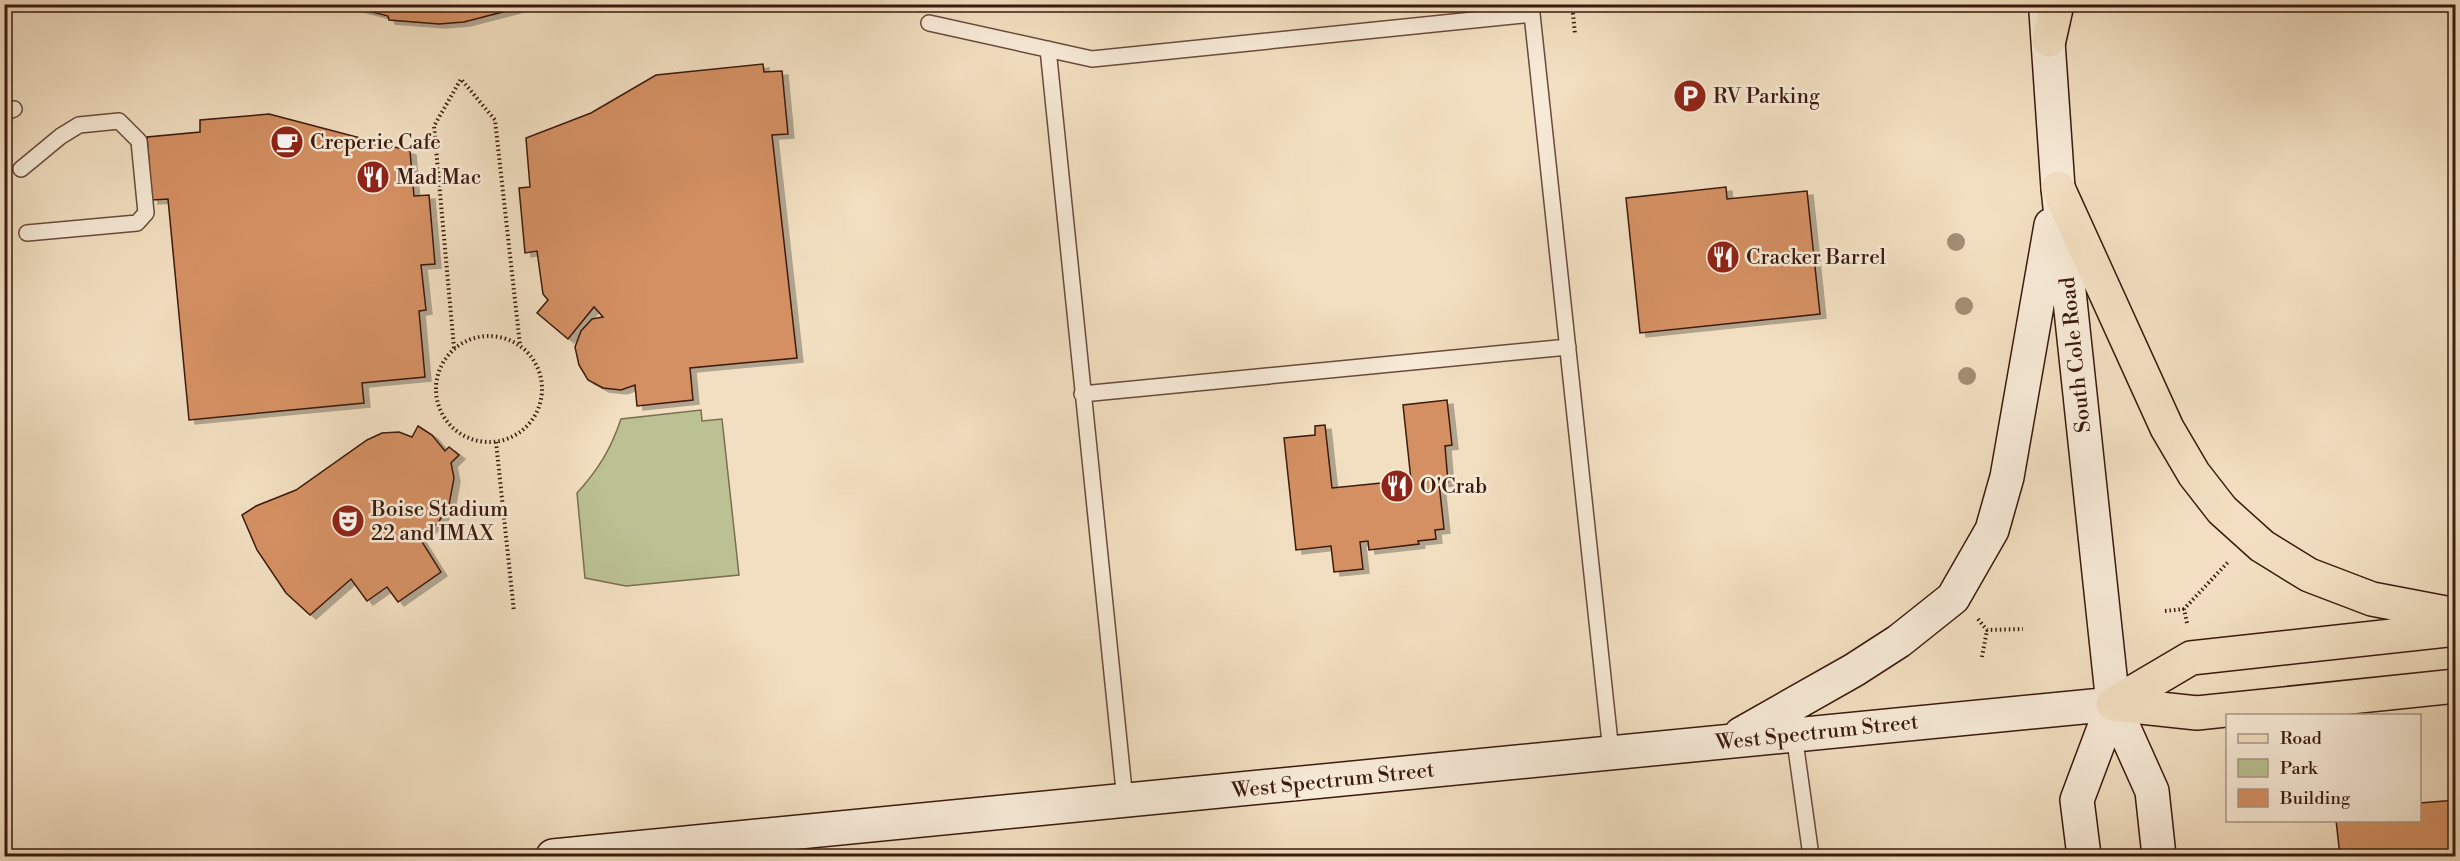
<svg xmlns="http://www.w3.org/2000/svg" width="2460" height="861" viewBox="0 0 2460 861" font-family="'Libre Bodoni',serif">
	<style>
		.green { fill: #bbc192; stroke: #7b6e50; stroke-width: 1.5 }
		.building { fill: #d49064; stroke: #3b1a0e; stroke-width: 1.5; filter: url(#shadow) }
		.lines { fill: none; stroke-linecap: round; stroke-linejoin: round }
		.lane-casing { stroke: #694b3b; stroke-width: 18 }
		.secondary-casing { stroke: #3b1a0e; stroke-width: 36 }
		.primary-casing { stroke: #3b1a0e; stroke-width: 36 }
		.highway-casing { stroke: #3b1a0e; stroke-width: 36 }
		.path { stroke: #3b1a0e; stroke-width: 4; stroke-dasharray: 1.5 3; stroke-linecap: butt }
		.lane { stroke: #f7ead7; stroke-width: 15 }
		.secondary { stroke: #f7ead7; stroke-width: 33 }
		.primary { stroke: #f2dfc1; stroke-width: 33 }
		.highway { stroke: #f2dfc1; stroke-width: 33 }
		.tree { fill: #a28e75 }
		.labels { text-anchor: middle; stroke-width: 5; stroke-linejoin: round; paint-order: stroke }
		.poi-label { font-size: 21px; fill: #3b1a0e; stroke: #f7ead7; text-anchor: start }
		.street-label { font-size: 21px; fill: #3b1a0e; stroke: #f7ead7 }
	</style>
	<defs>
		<filter id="shadow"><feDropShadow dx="6" dy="4" stdDeviation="0" flood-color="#0004"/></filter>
	</defs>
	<rect width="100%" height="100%" fill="#f2dfc1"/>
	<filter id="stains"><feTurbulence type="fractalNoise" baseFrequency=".00333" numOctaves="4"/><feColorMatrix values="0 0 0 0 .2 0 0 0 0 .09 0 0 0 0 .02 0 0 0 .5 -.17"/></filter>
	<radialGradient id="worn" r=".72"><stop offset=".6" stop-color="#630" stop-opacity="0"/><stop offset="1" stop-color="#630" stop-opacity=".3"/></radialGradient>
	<path class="green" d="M701 410 702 421 722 419 739 575 626 586 585 578 577 493C598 470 611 449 621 419Z"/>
	<path class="building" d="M342 4H522V7L464 22 439 24 389 20 388 16Z
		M763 64 764 72 782 71 788 134 772 135 797 358 690 368 693 400 637 406 635 385 621 390 603 388 588 380 579 365 575 347 581 331 592 319 603 317 594 307 568 339 537 313 548 300 543 294 537 251 525 253 519 188 530 187 526 138 591 113 656 75Z
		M269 114 410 151 414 196 429 195 435 264 421 265 426 310 419 311 425 377 362 383 364 403 189 420 168 199 152 200 147 137 200 132V120Z
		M1726 187 1727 199 1807 191 1820 314 1640 333 1626 198Z
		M1447 400 1452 445 1445 446 1448 482 1439 483 1444 529 1435 530 1436 539 1418 541 1419 544 1369 550 1368 541 1360 542 1363 569 1334 572 1331 546 1296 550 1284 438 1315 435V426L1325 425 1332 488 1411 480 1403 405Z
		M418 426 432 435 445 451 449 447 459 455 451 463 454 478 449 505 438 523 419 537 441 572 398 602 387 587 367 601 351 579 310 615 286 593 257 550 242 515 256 506 296 490 367 440 382 433 399 432 412 437Z
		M2456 800V856H2340L2336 820H2420V803Z"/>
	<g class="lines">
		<g class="lane-casing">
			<path id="lane" d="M929 23 1092 59 1532 14 1611 752
				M1048 49 1125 800
				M4 113 14 109
				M21 169 61 136 79 125 119 121 139 141 146 213 137 223 27 233
				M1082 394 1568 347
				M1794 734 1811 856"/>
		</g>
		<g class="secondary-casing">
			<path id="secondary" d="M2046 12 2058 188 2113 704 2152 791 2159 856
				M1741 734 1854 670 1899 641 1953 598 1992 530 2007 477 2051 225
				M553 856 2113 704
				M2084 856 2077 800 2113 704"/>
		</g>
		<g class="primary-casing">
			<path id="primary" d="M2049 40 2057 4"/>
		</g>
		<g class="highway-casing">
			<path id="highway" d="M2058 188 2167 428 2194 474 2222 510 2262 546 2309 575 2372 599 2456 615
				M2113 704 2191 658 2456 629
				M2113 704 2197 713 2456 686"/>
		</g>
		<path class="path" d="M1572 4 1575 34
			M436 389a53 53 0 1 1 106 0a53 53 0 1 1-106 0Z
			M454 348 434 126 461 79 495 120 520 345
			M496 442 514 612
			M2165 611 2184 609
			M1978 619 1987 630 2023 629
			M2187 623 2184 609 2229 561
			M1982 657 1987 630"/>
		<use href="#lane" class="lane"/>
		<use href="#secondary" class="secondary"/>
		<use href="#primary" class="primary"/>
		<use href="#highway" class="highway"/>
	</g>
	<g class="tree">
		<circle cx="1956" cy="242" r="9"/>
		<circle cx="1964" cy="306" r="9"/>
		<circle cx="1967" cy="376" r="9"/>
	</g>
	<defs>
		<g id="parking-disc" transform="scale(1.725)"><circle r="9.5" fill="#8f2418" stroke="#f7ead7"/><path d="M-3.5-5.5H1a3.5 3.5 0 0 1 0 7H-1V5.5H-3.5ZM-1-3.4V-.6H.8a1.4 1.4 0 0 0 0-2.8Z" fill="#fff"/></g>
		<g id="cafe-disc" transform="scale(1.725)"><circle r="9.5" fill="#8f2418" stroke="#f7ead7"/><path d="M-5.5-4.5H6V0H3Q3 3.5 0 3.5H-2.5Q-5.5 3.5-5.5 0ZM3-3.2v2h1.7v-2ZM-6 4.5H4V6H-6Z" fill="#fff"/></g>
		<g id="restaurant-disc" transform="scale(1.725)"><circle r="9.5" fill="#8f2418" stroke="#f7ead7"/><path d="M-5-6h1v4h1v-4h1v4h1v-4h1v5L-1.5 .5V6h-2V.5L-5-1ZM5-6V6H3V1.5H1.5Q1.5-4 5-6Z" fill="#fff"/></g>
		<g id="theatre-disc" transform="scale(1.725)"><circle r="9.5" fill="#8f2418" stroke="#f7ead7"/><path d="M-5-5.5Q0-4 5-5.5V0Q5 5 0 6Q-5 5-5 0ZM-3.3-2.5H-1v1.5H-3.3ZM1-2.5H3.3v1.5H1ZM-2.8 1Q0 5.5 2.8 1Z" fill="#fff"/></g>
	</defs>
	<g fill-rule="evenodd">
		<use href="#parking-disc" x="1690" y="96"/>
		<use href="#cafe-disc" x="287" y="142"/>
		<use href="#restaurant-disc" x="373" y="177"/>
		<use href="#restaurant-disc" x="1723" y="257"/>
		<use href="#restaurant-disc" x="1397" y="486"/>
		<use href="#theatre-disc" x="348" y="521"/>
	</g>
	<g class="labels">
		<g class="poi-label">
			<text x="1713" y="103">RV Parking</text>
			<text x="310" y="149">Creperie Cafe</text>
			<text x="396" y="184">Mad Mac</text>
			<text x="1746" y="264">Cracker Barrel</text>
			<text x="1420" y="493">O'Crab</text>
			<text x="371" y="516">Boise Stadium<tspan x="371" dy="24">22 and IMAX</tspan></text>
		</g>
		<g class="street-label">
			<text transform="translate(2075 355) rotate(-96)" y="7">South Cole Road</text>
			<text transform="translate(1817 732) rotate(-6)" y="7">West Spectrum Street</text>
			<text transform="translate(1333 780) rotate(-6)" y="7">West Spectrum Street</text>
		</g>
	</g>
	<rect width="2460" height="861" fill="none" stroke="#f2dfc1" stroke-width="24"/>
	<rect x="6" y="6" width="2448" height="849" fill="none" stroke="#3b1a0e" stroke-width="3"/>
	<rect x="12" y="12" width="2436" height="837" fill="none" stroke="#3b1a0e" stroke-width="1.5"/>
	<rect x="2226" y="714" width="195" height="108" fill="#f7ead7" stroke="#ac9787" stroke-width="1.5"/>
	<rect x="2238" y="734" width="30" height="9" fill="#f2dfc1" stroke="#ac9787" stroke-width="1.5"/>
	<text x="2280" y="744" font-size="18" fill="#3b1a0e">Road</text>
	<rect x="2238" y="759" width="30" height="18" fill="#bbc192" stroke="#ac9787" stroke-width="1.5"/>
	<text x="2280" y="774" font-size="18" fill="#3b1a0e">Park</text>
	<rect x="2238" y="789" width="30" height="18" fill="#d49064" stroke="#ac9787" stroke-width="1.5"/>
	<text x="2280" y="804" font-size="18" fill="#3b1a0e">Building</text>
	<rect width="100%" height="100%" filter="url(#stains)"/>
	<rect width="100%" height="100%" fill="url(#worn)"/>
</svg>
